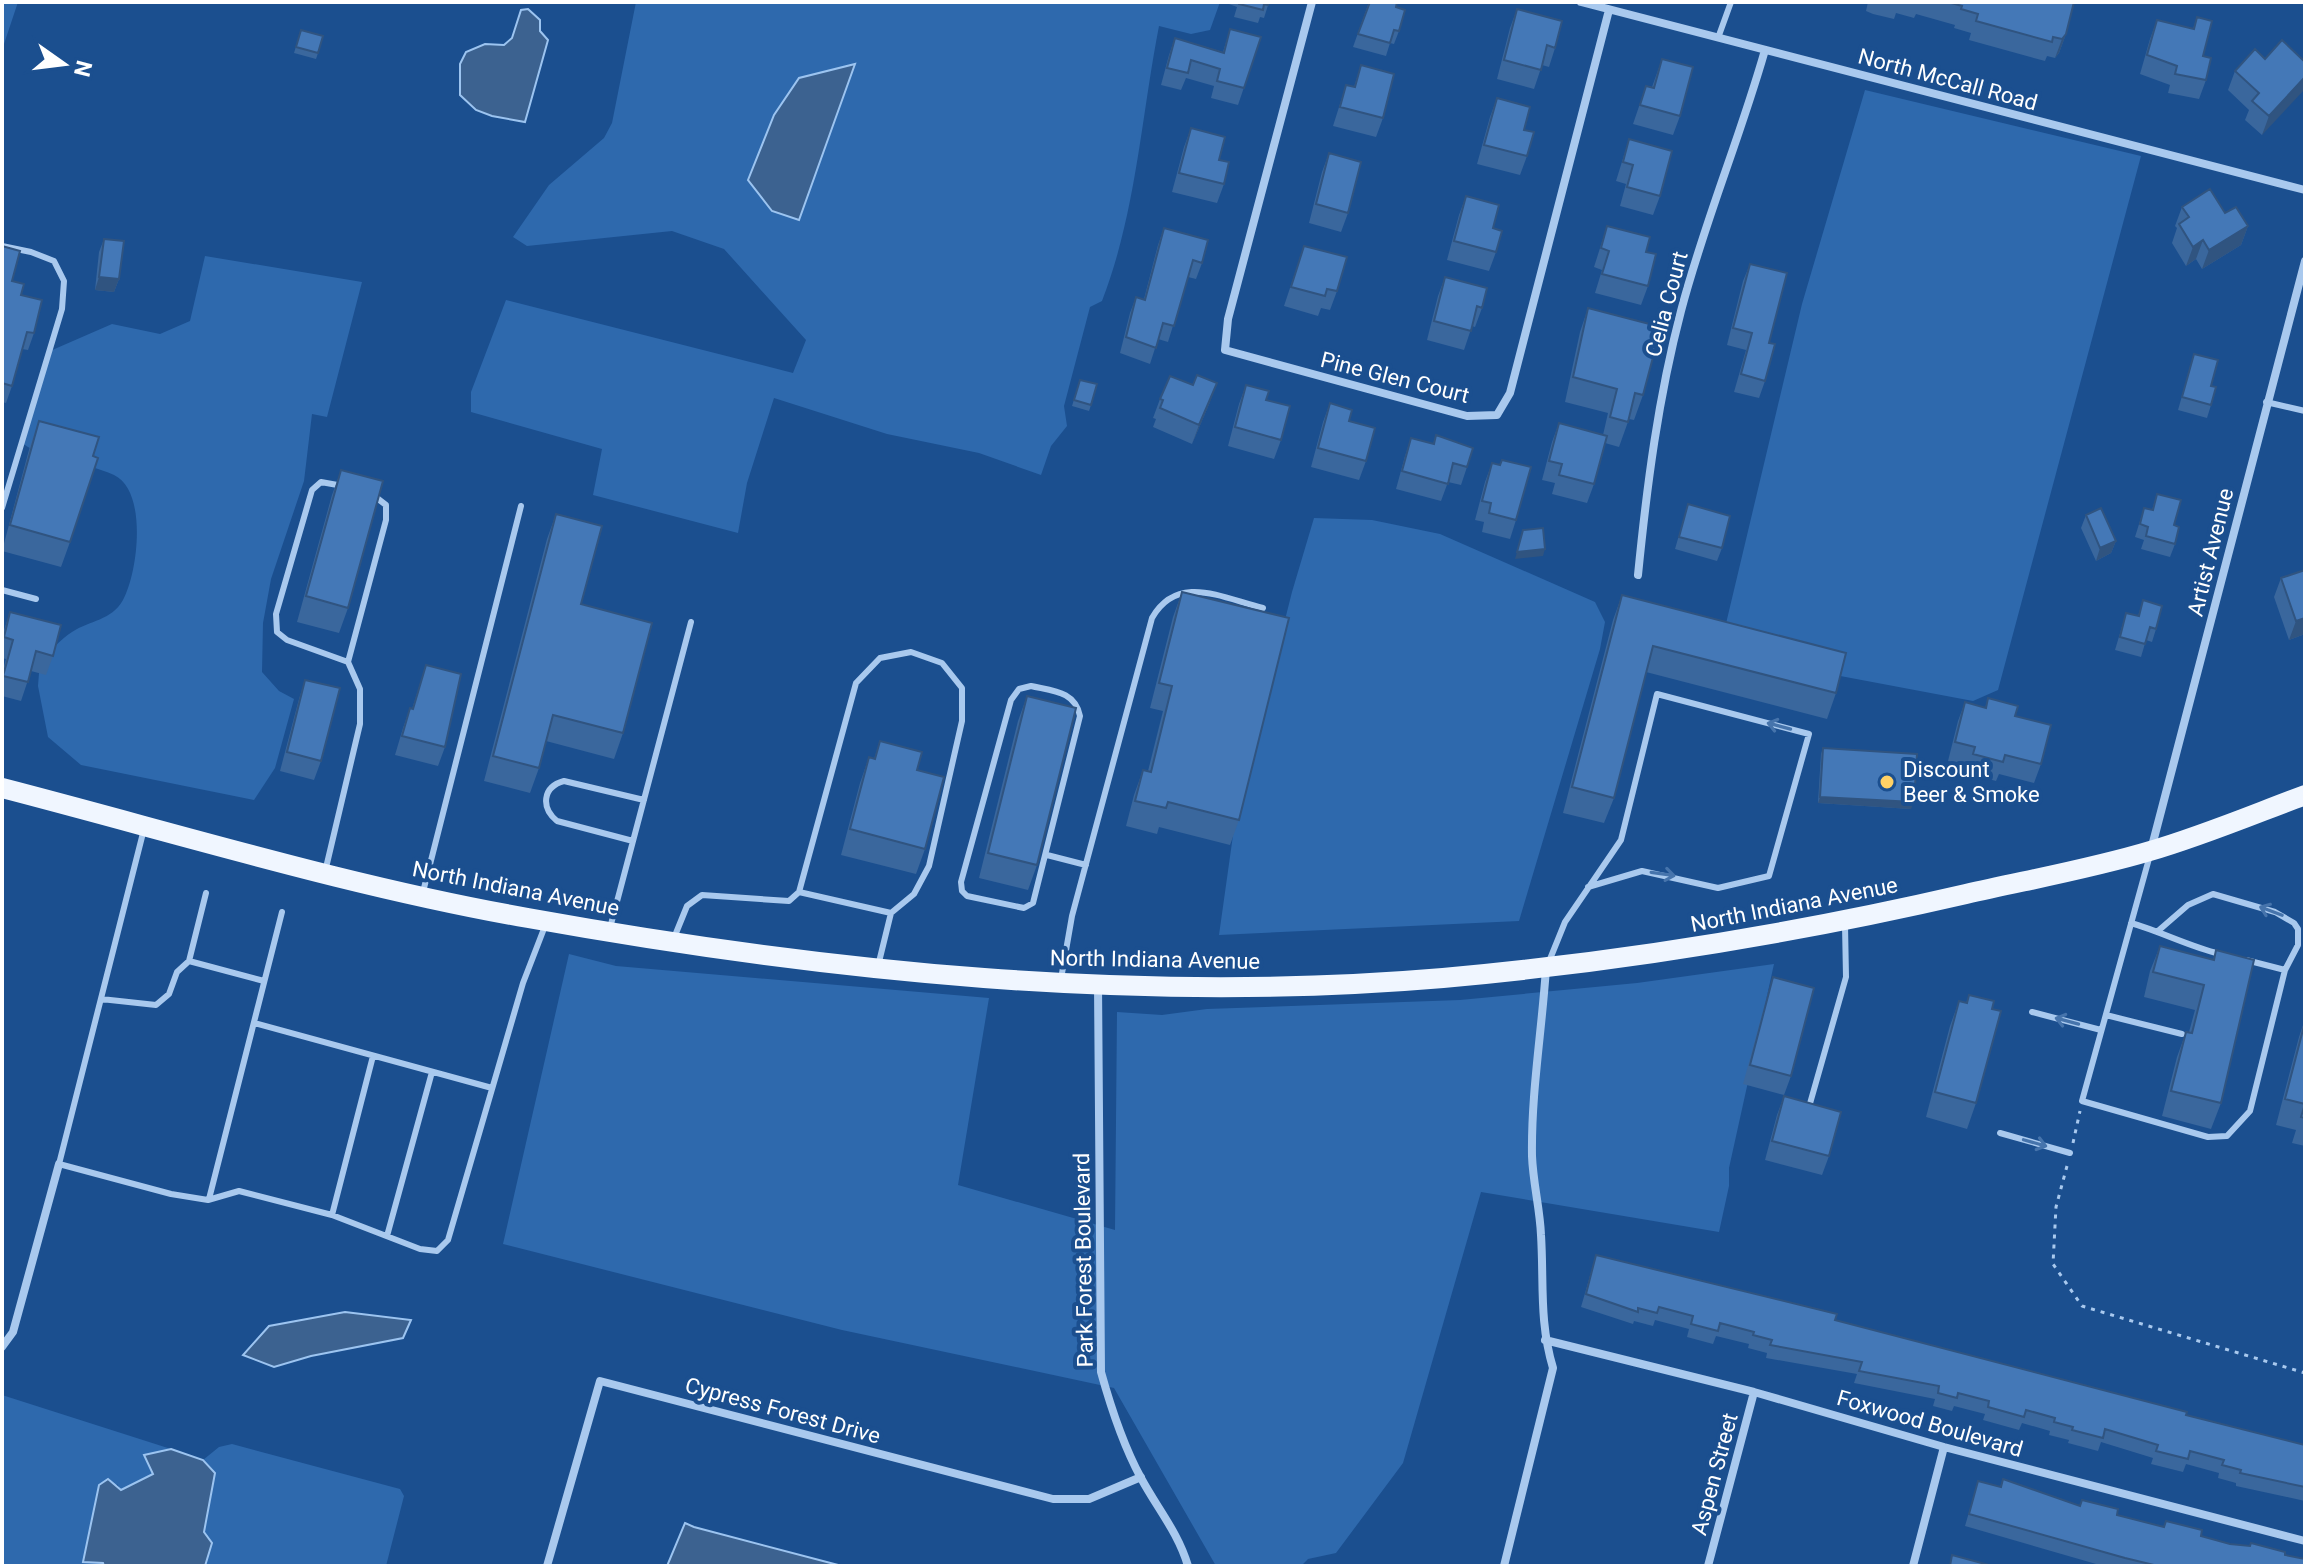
<svg xmlns="http://www.w3.org/2000/svg" width="2307" height="1568" viewBox="0 0 2307 1568" font-family="Roboto,sans-serif">
	<style>
		.green { fill: #2e69ad }
		.water { fill: #3c6290; stroke: #9cc4f0; stroke-width: 2 }
		.lines { fill: none; stroke-linecap: round; stroke-linejoin: round }
		.path { stroke: #a9c9ee; stroke-width: 3; stroke-dasharray: 4 6; stroke-linecap: butt }
		.service { stroke: #a9c9ee; stroke-width: 6 }
		.minor { stroke: #a9c9ee; stroke-width: 8 }
		.primary { stroke: #f0f6ff; stroke-width: 20 }
		.wall { fill: #3a679d }
		.shaded-wall { fill: #305480 }
		.building { fill: #4478b7; stroke: #305480; stroke-width: 2 }
		.oneway { stroke: #4674ac }
		.poi-dot { fill: #ffd166; stroke: #1b4f8f; stroke-width: 3 }
		.labels { text-anchor: middle; stroke-width: 8; stroke-linejoin: round; paint-order: stroke }
		.street-label { font-size: 22px; fill: #fff; stroke: #1b4f8f }
		.poi-label { font-size: 22px; fill: #fff; stroke: #1b4f8f; text-anchor: start }
	</style>
	<rect width="100%" height="100%" fill="#1b4f8f"/>
	<path class="green" d="M2 2H18L2 50Z
		M636 2H1220L1210 30 1191 34 1159 26C1141 119 1136 213 1102 301L1090 307 1064 406 1067 426 1051 446 1041 475 979 453 887 434 774 398 747 483 738 533 593 495 602 449 471 412V392L506 300 793 373 806 340 724 249 672 231 527 246 513 237 549 185 604 138 612 123Z
		M1865 90 2141 156 1998 690 1973 701 1719 653 1802 304Z
		M205 256 362 282 327 417 312 414 304 481 271 579 263 623 262 672 279 691 294 699 275 768 254 800 81 765 48 737 38 686 40 660C51 651 61 639 72 632 90 620 111 621 123 600 138 573 148 491 114 475 84 461 49 463 22 443L50 351 112 324 160 334 190 321Z
		M1314 518 1372 520 1440 534 1595 602 1605 622 1600 649 1519 921 1219 935 1236 814 1292 592Z
		M569 954 616 966 989 998 958 1185 1115 1230 1117 1012 1162 1015 1207 1009 1460 1000 1637 983 1774 964 1729 1168V1186L1719 1232 1481 1192 1403 1463 1336 1553 1308 1559 1301 1566H1216L1114 1388 842 1330 503 1244Z
		M2 1395 171 1449 145 1455 154 1474 121 1490 117 1484 84 1562 104 1563 103 1566H2Z
		M232 1444 400 1489 404 1496 386 1566H205L212 1544 204 1532 212 1492 203 1460 219 1447Z"/>
	<path class="water" d="M528 9 540 20V31L548 40 525 122 492 116 476 110 460 95V64L466 52 485 44 504 45 512 38 521 10Z
		M855 64 799 220 772 211 748 180 774 115 799 78Z
		M345 1312 411 1320 403 1338 311 1356 274 1367 243 1355 269 1326Z
		M171 1449 203 1460 215 1473 204 1532 212 1543 205 1566H104L103 1563 83 1562 99 1485 108 1479 121 1490 153 1474 144 1455Z
		M685 1523 694 1527 842 1566H667Z"/>
	<g class="lines">
		<path class="path" d="M2073 1143 2080 1111
			M2067 1166 2056 1207 2053 1264 2082 1306 2305 1373"/>
		<path class="service" d="M1718 38 1731 2
			M2 246 31 252 54 261 64 281 62 309 2 508
			M2266 402 2305 411
			M2 590 36 599
			M348 662 386 520V505L373 495
			M1031 686C1053 691 1075 691 1080 716L1033 903 1024 908 967 896 962 891 961 882 1011 700 1019 689Z
			M144 829 59 1164 171 1194 208 1200 239 1191 332 1215 420 1249 437 1251 448 1240 523 983 545 926
			M633 841 557 821C541 808 542 787 564 781L644 800
			M1047 855 1086 865
			M2150 855 2082 1101 2208 1137 2227 1136 2250 1111 2285 970 2298 945V929L2294 923 2275 912 2213 894 2188 905 2158 931
			M325 872 360 724V689L348 662 287 640 277 632 276 614 312 490 321 482 343 486
			M423 892 521 506
			M799 892 891 913
			M2131 923C2162 932 2188 946 2220 954
			M610 928 691 622
			M674 938 687 906 702 895 789 901 799 892 856 683 880 658 911 652 942 663 962 688V721L929 866 914 894 891 913 878 966
			M2246 960 2285 970
			M189 961 264 981
			M1548 964 1565 922 1621 840 1657 694 1809 734 1769 876 1718 888 1642 871 1588 887
			M1061 979 1072 916 1152 618C1178 573 1222 598 1263 608
			M101 999 156 1005 169 994 177 972 189 961 206 893
			M2032 1012 2101 1030
			M2106 1015 2182 1034
			M254 1023 492 1088
			M1809 1107 1846 977 1845 925
			M2000 1133 2070 1153
			M209 1199 282 912
			M332 1215 373 1056
			M387 1236 432 1072"/>
		<path class="minor" d="M1312 2 1228 319 1225 350 1467 416 1497 415 1510 393 1609 10
			M1581 2 2305 190
			M1638 575C1647 485 1658 399 1681 311 1704 223 1740 138 1765 50
			M2152 846 2305 261
			M1098 984 1101 1372C1111 1408 1123 1445 1141 1478 1157 1508 1178 1532 1188 1566
			M1545 1340 1754 1392 1944 1447 2305 1541
			M2 1347 13 1332 59 1164
			M547 1566 600 1381 1053 1499H1089L1141 1477
			M1504 1566 1553 1368C1539 1321 1544 1283 1541 1235 1540 1209 1533 1183 1532 1156 1531 1093 1542 1030 1546 968
			M1708 1566 1754 1392
			M1913 1566 1944 1447"/>
		<path class="primary" d="M2 788C176 833 351 887 528 918 828 972 1139 1004 1443 978 1620 962 1793 934 1966 894 2027 880 2090 869 2150 851 2202 836 2254 814 2305 795"/>
	</g>
	<path class="wall" d="M1229 2H1269L1264 18 1260 17 1258 23 1234 17 1237 7 1229 4Z
		M1369 2 1396 7 1399 31 1394 44 1390 43 1386 56 1353 47Z
		M1868 2H2074L2066 34 2059 53 2055 58 2047 56 2045 61 1969 40 1971 33 1954 28 1955 25 1916 14 1914 18 1896 13 1894 19 1873 14 1866 11Z
		M1517 9 1555 48 1549 67 1542 65 1534 89 1497 79 1510 28Z
		M2197 17 2206 80 2199 99 2168 93 2170 85 2140 74 2150 39 2157 20 2193 29Z
		M1230 29 1261 37 1238 105 1211 98 1214 86 1186 78 1181 90 1161 85 1169 55 1175 38 1223 52Z
		M301 30 318 53 316 59 294 53Z
		M1662 59 1680 116 1673 135 1633 124 1646 86 1652 87Z
		M2265 59 2305 62 2262 135 2245 120 2249 110 2228 90 2235 71Z
		M1361 65 1383 118 1376 137 1333 126 1346 85 1354 87Z
		M1497 98 1524 130 1527 156 1520 175 1477 164 1490 117Z
		M1191 128 1219 160 1224 184 1217 203 1172 192 1184 147Z
		M1629 139 1660 196 1653 215 1620 206 1626 184 1616 181Z
		M1329 153 1348 213 1341 232 1309 223 1322 172Z
		M1466 196 1493 228 1496 252 1489 271 1447 260 1459 215Z
		M2182 207 2225 213 2248 226 2241 245 2202 269 2196 259 2186 266 2172 243 2177 228 2175 226Z
		M1607 226 1648 286 1641 305 1595 293 1602 270 1594 267Z
		M1164 228 1202 263 1196 279 1188 277 1168 342 1158 339 1150 364 1120 353 1130 313 1136 297 1144 299 1158 245Z
		M104 239 119 279 114 292 95 290 99 252Z
		M2 246 12 281 21 295 34 333 28 350 22 349 12 386 6 403 2 402Z
		M1304 246 1337 291 1330 310 1321 308 1318 316 1284 306Z
		M1750 264 1769 343 1765 381 1759 398 1734 392 1746 350 1727 345 1743 281Z
		M1445 277 1482 308 1475 327 1472 326 1464 350 1427 340 1438 296Z
		M1588 308 1643 395 1634 420 1629 419 1619 447 1605 443 1594 484 1587 503 1552 494 1555 483 1542 480 1552 442 1559 423 1603 435 1608 413 1565 402 1580 332Z
		M2194 354 2211 386V405L2207 418 2178 410Z
		M1080 380 1091 405 1089 411 1072 406Z
		M1246 385 1266 400 1281 440 1274 459 1228 446 1239 404Z
		M1160 399 1210 402 1192 444 1153 427 1156 419 1153 418Z
		M1330 403 1349 421 1366 461 1359 480 1311 467 1323 422Z
		M39 421 70 542 61 567 2 551 30 446Z
		M1436 435 1467 467 1461 485 1448 482 1441 501 1396 489 1405 456 1411 438 1433 444Z
		M1492 463 1516 520 1510 539 1482 532 1484 522 1475 520 1485 482Z
		M341 470 348 608 339 633 297 622 332 495Z
		M2157 494 2174 525 2175 544 2170 557 2141 549 2144 540 2135 537 2144 508 2152 510Z
		M1688 504 1722 548 1717 561 1675 549Z
		M556 514 581 604 623 733 614 759 546 741 539 768 530 793 484 781 547 539Z
		M2086 515 2116 541 2111 553 2096 561 2081 528Z
		M2305 570V634L2289 640 2274 597 2281 578Z
		M1182 592 1239 820 1230 845 1159 827 1157 834 1126 826 1134 795 1143 770 1148 771 1163 711 1150 708 1173 617Z
		M1622 595 1836 693 1827 719 1646 672 1614 798 1604 823 1563 813 1613 620Z
		M2143 600 2156 629 2152 642 2146 640 2141 657 2115 650 2126 613 2138 616Z
		M10 612 53 656 46 675 31 671 21 701 2 696V673L6 659 2 658V636Z
		M426 665 445 747 438 766 395 755 403 728 410 708 412 709Z
		M305 680 321 761 314 780 280 771 299 699Z
		M1027 696 1037 865 1028 890 979 878 1018 721Z
		M1988 698 2015 716 2041 764 2034 783 1999 774 1996 781 1966 773 1968 767 1948 761 1958 721 1965 702 1985 708Z
		M880 741 917 770 925 849 916 874 841 855 860 783 869 757 874 759Z
		M1823 748 1911 809 1818 803 1821 754Z
		M2160 946 2213 960 2216 950 2221 1103 2211 1129 2162 1116 2177 1057 2186 1032H2189L2195 1010 2144 997 2150 971Z
		M1773 977 1791 1076 1784 1095 1743 1084 1767 996Z
		M1969 995 1976 1103 1967 1129 1926 1117 1950 1026 1959 1001 1966 1003Z
		M2305 1019V1146L2292 1143 2296 1130 2276 1125 2299 1037Z
		M1784 1096 1829 1156 1822 1175 1765 1160 1777 1115Z
		M1596 1255 2186 1415 2305 1445V1501L2236 1486V1483L2218 1478 2219 1473 2186 1464 2183 1472 2151 1464 2153 1458 2101 1442 2098 1451 2068 1443 2069 1440 2049 1435 2050 1431 2022 1423 2019 1430 1983 1420 1985 1414 1954 1406 1952 1411 1933 1406 1935 1399 1854 1383 1857 1374 1766 1358 1767 1353 1748 1348 1749 1344 1716 1336 1713 1344 1687 1337 1689 1329 1655 1320 1653 1326 1634 1321 1633 1324 1581 1307Z
		M2003 1479 2080 1506 2117 1515 2164 1527 2166 1521 2201 1536 2230 1544 2285 1555 2305 1566H2103L1965 1526 1978 1481 2000 1487Z"/>
	<path class="shaded-wall" d="M2066 34 2059 53 2055 58 2062 39Z
		M2305 77V89L2262 135 2269 116Z
		M2248 226 2241 245 2202 269 2209 250Z
		M2203 240 2196 259 2186 266 2193 247Z
		M99 277 119 279 114 292 95 290Z
		M1217 383 1210 402 1192 444 1199 425Z
		M2116 541 2111 553 2096 561 2100 548Z
		M1545 549 1543 556 1515 559 1517 552Z
		M2305 618V634L2289 640 2296 621Z
		M1820 797 1914 802 1911 809 1818 803Z"/>
	<path class="building" d="M1239 2H1269L1268 5 1264 4 1263 10 1239 4Z
		M1370 2H1397L1396 7 1405 10 1399 31 1394 30 1390 43 1358 34Z
		M1948 2H2074L2066 34 2062 39 2053 37 2052 42 1976 21 1978 14 1961 9 1962 6Z
		M1517 9 1562 21 1555 48 1547 45 1541 70 1504 60Z
		M2197 17 2212 21 2203 56 2211 58 2206 80 2175 74 2177 66 2147 55 2157 20 2194 29Z
		M1230 29 1261 37 1244 88 1217 81 1220 69 1191 60 1188 73 1167 68 1175 38 1224 53Z
		M301 30 323 36 318 53 296 47Z
		M2282 40 2305 62V77L2269 116 2252 101 2259 93 2235 71 2255 49 2265 59Z
		M1662 59 1693 67 1680 116 1640 105 1646 86 1654 88Z
		M1361 65 1394 74 1383 118 1340 107 1346 85 1355 87Z
		M1497 98 1530 107 1524 130 1534 132 1527 156 1484 145Z
		M1191 128 1225 137 1219 160 1229 162 1224 184 1179 173Z
		M1629 139 1672 151 1660 196 1627 187 1633 165 1623 162Z
		M1329 153 1361 162 1348 213 1316 204Z
		M2210 189 2225 213 2236 207 2248 226 2209 250 2203 240 2193 247 2179 224 2189 217 2182 207Z
		M1466 196 1499 205 1493 228 1502 231 1496 252 1454 241Z
		M1607 226 1650 237 1646 252 1656 254 1648 286 1602 274 1609 251 1601 248Z
		M1164 228 1208 240 1202 263 1193 260 1174 326 1163 323 1156 348 1126 337 1136 297 1145 300Z
		M104 239 124 241 119 279 99 277Z
		M2 246 20 251 12 281 24 284 21 295 42 300 34 333 27 332 12 386 2 383Z
		M1304 246 1347 257 1337 291 1327 289 1325 296 1291 287Z
		M1750 264 1787 273 1769 343 1775 344 1765 381 1741 374 1752 333 1733 328Z
		M1445 277 1487 288 1482 308 1477 306 1471 331 1434 321Z
		M1588 308 1661 327 1643 395 1635 393 1628 422 1610 417 1617 389 1573 377Z
		M2194 354 2218 360 2211 386 2216 387 2211 405 2182 397Z
		M1197 375 1217 383 1199 425 1160 408 1163 400 1160 399 1170 376 1193 385Z
		M1080 380 1097 384 1091 405 1074 400Z
		M1246 385 1269 391 1266 400 1290 406 1281 440 1235 427Z
		M1330 403 1352 410 1349 421 1375 428 1366 461 1318 448Z
		M39 421 99 437 93 456 98 458 70 542 10 525Z
		M1559 423 1607 436 1594 484 1559 475 1562 464 1549 461Z
		M1436 435 1473 448 1467 467 1453 463 1448 484 1402 471 1411 438 1434 444Z
		M1502 460 1531 467 1516 520 1489 513 1491 503 1482 501 1492 463 1500 465Z
		M341 470 383 481 348 608 306 596Z
		M2157 494 2181 500 2174 525 2179 527 2175 544 2146 536 2148 527 2140 524 2144 508 2153 510Z
		M1688 504 1730 516 1722 548 1679 537Z
		M2101 508 2116 541 2100 548 2086 515Z
		M556 514 602 526 581 604 652 623 623 733 553 715 539 768 493 756Z
		M1543 528 1545 549 1517 552 1523 530Z
		M2305 570V618L2296 621 2281 578Z
		M1182 592 1289 618 1239 820 1168 802 1166 808 1135 801 1143 770 1151 772 1172 686 1159 683Z
		M1622 595 1846 653 1836 693 1653 646 1614 798 1572 787Z
		M2143 600 2162 606 2156 629 2150 627 2145 644 2120 637 2126 613 2139 616Z
		M10 612 61 625 53 656 36 651 28 682 3 676 13 640 4 637Z
		M426 665 461 674 445 747 402 736 410 708 413 709Z
		M305 680 340 688 321 761 287 752Z
		M1027 696 1076 708 1037 865 988 853Z
		M1988 698 2018 706 2015 716 2051 725 2041 764 2005 755 2003 762 1973 754 1975 747 1955 742 1965 702 1986 708Z
		M880 741 922 752 917 770 944 777 925 849 850 829 869 757 875 759Z
		M1823 748 1917 754 1914 802 1820 797Z
		M2160 946 2214 960 2216 950 2254 960 2221 1103 2171 1091 2186 1032 2192 1033 2204 985 2153 972Z
		M1773 977 1814 988 1791 1076 1750 1065Z
		M1969 995 1994 1001 1992 1009 2001 1011 1976 1103 1935 1092 1959 1001 1967 1003Z
		M2305 1022V1118L2301 1117 2305 1104 2285 1099Z
		M1784 1096 1841 1112 1829 1156 1772 1141Z
		M1596 1255 1837 1314 1835 1320 2187 1412 2186 1415 2305 1445V1487L2240 1473 2241 1470 2222 1465 2224 1460 2190 1451 2188 1459 2156 1451 2158 1445 2105 1429 2103 1438 2072 1430 2073 1427 2054 1422 2055 1418 2026 1410 2024 1417 1988 1407 1989 1401 1958 1393 1957 1398 1938 1393 1939 1386 1859 1371 1862 1362 1770 1345 1772 1340 1753 1335 1754 1332 1720 1323 1718 1331 1691 1324 1693 1316 1659 1307 1657 1313 1638 1308V1312L1586 1294Z
		M2003 1479 2080 1506 2082 1500 2118 1509 2117 1515 2164 1527 2166 1521 2202 1530 2201 1536 2230 1544 2250 1546 2251 1543 2285 1552V1555L2305 1559V1566H2158L2125 1558 1969 1514 1978 1481 2001 1487Z
		M1952 1555 1989 1565 1988 1566H1950Z"/>
	<defs><path id="oneway-shaft" d="M-6 0H5M1.5-3L5.5 0L1.5 3" fill="none" stroke-width="1.6" stroke-linecap="round" stroke-linejoin="round" transform="scale(2)"/></defs>
	<g class="oneway">
		<use href="#oneway-shaft" transform="translate(1779 726) rotate(-165)"/>
		<use href="#oneway-shaft" transform="translate(1663 874) rotate(8)"/>
		<use href="#oneway-shaft" transform="translate(2271 911) rotate(-159)"/>
		<use href="#oneway-shaft" transform="translate(2067 1021) rotate(-165)"/>
		<use href="#oneway-shaft" transform="translate(2035 1143) rotate(16)"/>
	</g>
	<circle class="poi-dot" cx="1887" cy="782" r="8"/>
	<g class="labels">
		<g class="street-label">
			<text transform="translate(1948 79) rotate(15)" y="8">North McCall Road</text>
			<text transform="translate(1666 304) rotate(-75)" y="8">Celia Court</text>
			<text transform="translate(1395 377) rotate(14)" y="8">Pine Glen Court</text>
			<text transform="translate(2210 552) rotate(-76)" y="8">Artist Avenue</text>
			<text transform="translate(516 888) rotate(11)" y="8">North Indiana Avenue</text>
			<text transform="translate(1794 904) rotate(-11)" y="8">North Indiana Avenue</text>
			<text transform="translate(1155 959) rotate(1)" y="8">North Indiana Avenue</text>
			<text transform="translate(1083 1260) rotate(-91)" y="8">Park Forest Boulevard</text>
			<text transform="translate(783 1410) rotate(15)" y="8">Cypress Forest Drive</text>
			<text transform="translate(1930 1423) rotate(16)" y="8">Foxwood Boulevard</text>
			<text transform="translate(1714 1474) rotate(-75)" y="8">Aspen Street</text>
		</g>
		<g class="poi-label">
			<text x="1903" y="777">Discount<tspan x="1903" dy="25">Beer &amp; Smoke</tspan></text>
		</g>
	</g>
	<rect width="2307" height="1568" fill="none" stroke="#ffffff" stroke-width="8"/>
	<g transform="translate(64 64) rotate(104)" stroke="#1b4f8f" stroke-width="6" paint-order="stroke">
	<path d="M0-6L14 30L0 20L-14 30Z" fill="#ffffff"/>
	<text y="-12" font-size="22" font-weight="bold" text-anchor="middle" fill="#ffffff">N</text>
	</g>
</svg>
